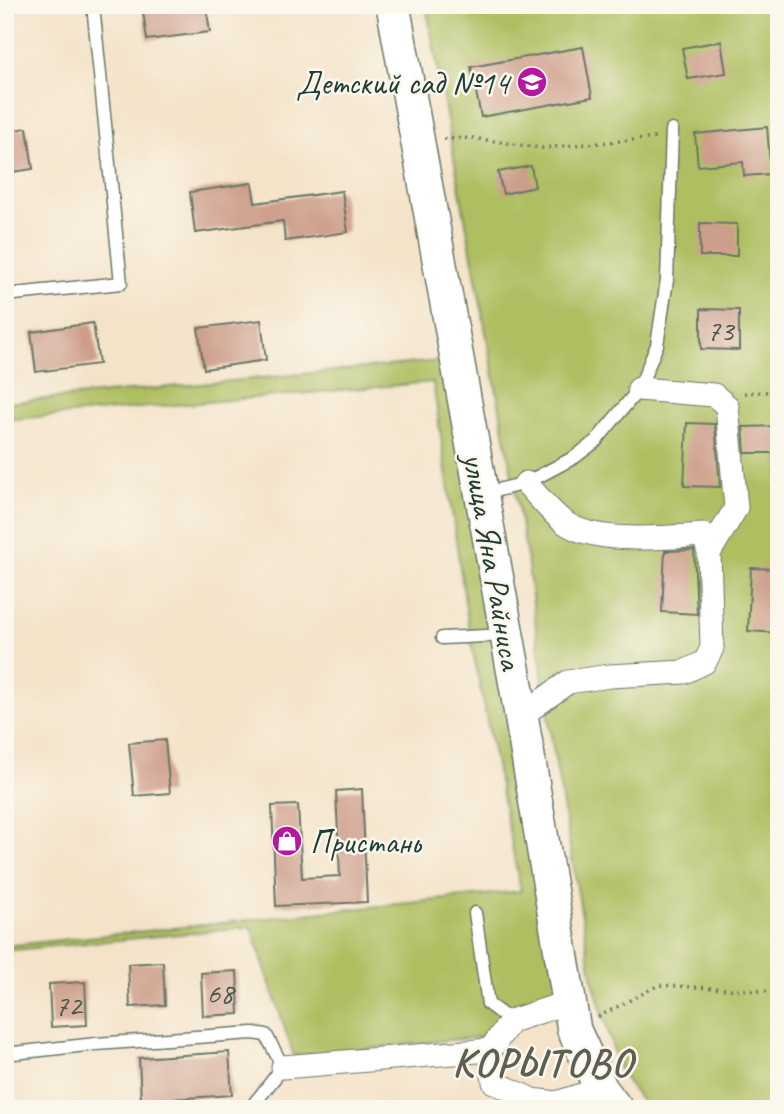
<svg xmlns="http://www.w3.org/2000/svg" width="784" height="1114" viewBox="0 0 784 1114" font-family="Caveat,sans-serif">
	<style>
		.green { fill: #aebe61; stroke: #667e4a; stroke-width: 2 }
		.building { fill: #cd9e8a }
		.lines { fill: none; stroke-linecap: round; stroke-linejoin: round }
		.lane-casing { stroke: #6a7768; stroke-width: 15 }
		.street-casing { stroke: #6a7768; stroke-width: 25 }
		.secondary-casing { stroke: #6a7768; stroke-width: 36 }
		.path { stroke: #6a7768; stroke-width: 3.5; stroke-dasharray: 2 5; stroke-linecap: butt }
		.lane { stroke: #fff; stroke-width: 12 }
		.street { stroke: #fff; stroke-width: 23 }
		.secondary { stroke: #fff; stroke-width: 33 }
		.labels { text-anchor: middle; stroke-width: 5; stroke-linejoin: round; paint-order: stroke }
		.number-label { font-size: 30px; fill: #4a554a }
		.poi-label { font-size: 33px; fill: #1f3d34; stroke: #fbf7ec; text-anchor: end }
		.street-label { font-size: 33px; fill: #1f3d34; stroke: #fbf7ec }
		.district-label { font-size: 40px; font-weight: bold; letter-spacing: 2px; fill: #5c5f52; stroke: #fbf7ec }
	</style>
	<rect width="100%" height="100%" fill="#fbf7ec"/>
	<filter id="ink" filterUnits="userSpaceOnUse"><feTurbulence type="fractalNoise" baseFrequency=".0143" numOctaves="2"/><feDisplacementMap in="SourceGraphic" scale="14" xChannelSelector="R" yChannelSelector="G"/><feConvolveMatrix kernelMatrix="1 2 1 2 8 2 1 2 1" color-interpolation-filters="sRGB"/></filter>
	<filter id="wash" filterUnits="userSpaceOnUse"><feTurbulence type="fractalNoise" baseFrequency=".00686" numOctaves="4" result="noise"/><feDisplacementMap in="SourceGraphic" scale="28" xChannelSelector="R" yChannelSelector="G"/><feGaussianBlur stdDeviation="1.57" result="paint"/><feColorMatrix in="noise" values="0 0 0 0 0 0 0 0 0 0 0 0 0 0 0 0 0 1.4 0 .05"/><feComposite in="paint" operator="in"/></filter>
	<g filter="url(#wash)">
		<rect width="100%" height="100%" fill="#f4e3c9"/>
		<path class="green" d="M426 5H469L470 7 483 5H779V1109H646L619 1069 593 981 548 718 526 551Z
			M447 360 558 990 480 1037 294 1056 251 927 5 951V946L521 891 470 636 433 382 5 420V403Z"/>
		<g id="blocks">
			<path class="building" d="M142 5H206L210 32 147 40Z
				M721 41 726 73 688 79 682 48Z
				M583 47 592 97 481 117 471 67Z
				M767 127 771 174 744 176 743 162 698 166 695 134Z
				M27 128 33 169 5 173V131Z
				M531 166 535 187 503 194 498 172Z
				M252 183 255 203 342 191 348 232 285 241 283 221 195 233 190 192Z
				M700 223 737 224V256H700Z
				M701 309 739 310V350L701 349Z
				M261 320 266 360 204 369 198 328Z
				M93 323 99 364 36 372 31 332Z
				M687 423 715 424 720 487 684 486Z
				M779 426V453H745L743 427Z
				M694 550 697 614 662 612 665 551Z
				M751 568 779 569V633L748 631Z
				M165 740 170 793 134 796 129 743Z
				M362 789 367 902 276 906 272 806 298 805 302 878 340 876 336 791Z
				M163 962 165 1005 130 1007 128 964Z
				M237 971 239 1014 203 1016 201 973Z
				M85 982 87 1025 51 1027 49 984Z
				M229 1052 232 1095 141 1101 139 1058Z"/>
		</g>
	</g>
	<g filter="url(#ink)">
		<use href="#blocks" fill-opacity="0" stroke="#6a7768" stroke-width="2"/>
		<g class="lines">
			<g class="lane-casing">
				<path id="lane" d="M5 295 121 283 93 5
					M482 494 526 483 575 457 596 441 639 389 657 345 667 280 672 130
					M442 638 507 635
					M475 913 488 1004 511 1021
					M5 1054 96 1044 253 1033 266 1035 283 1067 250 1109"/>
			</g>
			<g class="street-casing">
				<path id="street" d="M639 389 714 395 727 406 736 508 709 553
					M521 716 568 682 610 676 684 672 705 662 712 648 709 553 704 535C666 537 595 545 564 522 550 512 538 496 526 483
					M569 1002 511 1021 490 1050 494 1082 532 1100 556 1103 601 1089
					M283 1067 490 1050"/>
			</g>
			<g class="secondary-casing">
				<path id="secondary" d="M393 5 516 685 574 1030 601 1089 616 1109"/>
			</g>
			<path class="path" d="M444 139 472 138 542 148 656 138
				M744 393 779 391
				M598 1017 659 985 779 992"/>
			<use href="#lane" class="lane"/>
			<use href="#street" class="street"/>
			<use href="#secondary" class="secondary"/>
		</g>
	</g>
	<defs>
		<g id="school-disc" transform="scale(1.575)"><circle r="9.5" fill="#b5179e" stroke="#fbf7ec"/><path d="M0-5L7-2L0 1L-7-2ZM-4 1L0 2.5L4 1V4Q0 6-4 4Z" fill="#fff"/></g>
		<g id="shop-disc" transform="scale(1.575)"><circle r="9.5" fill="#b5179e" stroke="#fbf7ec"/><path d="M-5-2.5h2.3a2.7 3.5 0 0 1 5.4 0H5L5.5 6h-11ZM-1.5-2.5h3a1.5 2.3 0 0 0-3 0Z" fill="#fff"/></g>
	</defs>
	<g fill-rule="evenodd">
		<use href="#school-disc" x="532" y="82"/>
		<use href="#shop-disc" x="287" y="841"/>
	</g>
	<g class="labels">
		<g class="number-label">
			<text x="720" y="340">73</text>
			<text x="220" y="1003">68</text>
			<text x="68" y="1015">72</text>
		</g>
		<g class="poi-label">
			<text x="509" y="94">Детский сад №14</text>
			<text x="310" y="853" text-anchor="start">Пристань</text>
		</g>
		<g class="street-label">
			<text transform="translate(494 561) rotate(80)" y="12">улица Яна Райниса</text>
		</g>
		<g class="district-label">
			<text x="543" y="1076">КОРЫТОВО</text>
		</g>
	</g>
	<rect width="784" height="1114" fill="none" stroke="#fbf7ec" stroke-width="28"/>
</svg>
